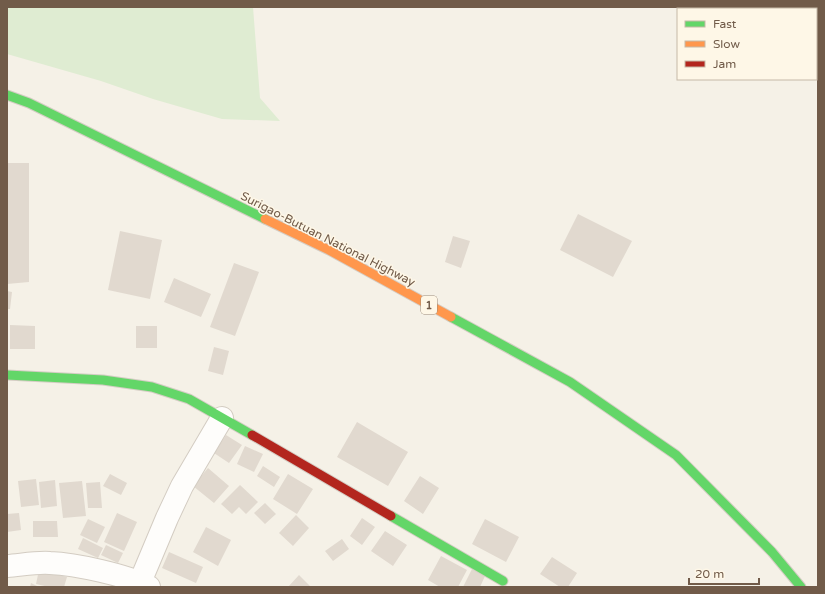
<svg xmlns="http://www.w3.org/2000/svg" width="825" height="594" viewBox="0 0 825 594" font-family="'Varela Round',sans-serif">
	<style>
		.green { fill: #dfecd2 }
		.building { fill: #e1d9cf }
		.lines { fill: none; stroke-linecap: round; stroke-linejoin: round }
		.street-casing { stroke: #d3ccc2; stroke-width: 24 }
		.fast-casing { stroke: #d5cdc4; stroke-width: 11 }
		.slow-casing { stroke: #d5cdc4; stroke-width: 11 }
		.jam-casing { stroke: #d5cdc4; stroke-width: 11 }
		.street { stroke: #fefdfb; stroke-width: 22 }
		.fast { stroke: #63d668; stroke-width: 9 }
		.slow { stroke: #ff974d; stroke-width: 9 }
		.jam { stroke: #b3261e; stroke-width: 9 }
		.labels { text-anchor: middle; stroke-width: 3; stroke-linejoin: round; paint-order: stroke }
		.shield { fill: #fef7e7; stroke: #9b8a78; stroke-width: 1 }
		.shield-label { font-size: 11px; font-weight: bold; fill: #715b49 }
		.street-label { font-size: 12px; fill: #715b49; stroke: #fef7e7 }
	</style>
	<rect width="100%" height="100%" fill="#f5f1e7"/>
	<path class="green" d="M7 7H253L260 98 280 121 222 119 153 99 101 81 7 54Z"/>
	<path class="building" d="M7 163H29V282L7 284Z
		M578 214 632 241 613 277 560 250Z
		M120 231 162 240 150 299 108 290Z
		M453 236 470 241 461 268 445 262Z
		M234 263 259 272 235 336 210 327Z
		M174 278 211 294 201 317 164 302Z
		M7 291 12 292 10 309H7Z
		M10 325 35 326V349H10Z
		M136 326H157V348H136Z
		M214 347 229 351 223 375 208 371Z
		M357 422 408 452 388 486 337 457Z
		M226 435 242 445 229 463 214 453Z
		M245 446 263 454 254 472 237 464Z
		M263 466 280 477 274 487 257 476Z
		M208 468 229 486 214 503 193 486Z
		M110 474 127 483 121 495 103 486Z
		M288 474 313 489 297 514 273 499Z
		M420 476 439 488 423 514 404 501Z
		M36 479 39 505 21 507 18 481Z
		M55 480 57 506 41 508 39 482Z
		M82 481 86 516 63 518 59 483Z
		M100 482 102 508H88L86 483Z
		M240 485 258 502 246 514 239 507 232 514 221 504Z
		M265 503 276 514 265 524 254 513Z
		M19 513 21 530 7 532V514Z
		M117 513 137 522 124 551 104 542Z
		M296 515 309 528 293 546 279 533Z
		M362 518 375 527 362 545 350 536Z
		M88 519 105 527 97 543 80 535Z
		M485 519 519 537 506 562 472 544Z
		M33 521H57L58 537H33Z
		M206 527 231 540 218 566 193 552Z
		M385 531 407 545 393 566 371 551Z
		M83 538 103 548 98 558 78 549Z
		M342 539 349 549 333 561 325 551Z
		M106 545 123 553 118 563 101 555Z
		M169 552 203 567 196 583 162 568Z
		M441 556 467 570 458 587H440L428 580Z
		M552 557 577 573 568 587H560L540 574Z
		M472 569 485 576 480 587H463Z
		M39 570 67 577 64 587H49L36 584Z
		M299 575 311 587H288Z
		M31 583 39 587H30Z"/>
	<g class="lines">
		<g class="street-casing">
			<path id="street" d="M7 566C21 565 36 562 50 563 75 564 127 575 149 587
				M138 587 167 518 182 486 222 418"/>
		</g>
		<g class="fast-casing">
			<path id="fast" d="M7 95 29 103 265 219
				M451 317 570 382 676 455 772 552 801 587
				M7 375 103 380 152 387 189 399 252 435
				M391 516 503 581"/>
		</g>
		<g class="slow-casing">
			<path id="slow" d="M265 219 329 250 451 317"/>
		</g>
		<g class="jam-casing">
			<path id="jam" d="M252 435 391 516"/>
		</g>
		<use href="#street" class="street"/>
		<use href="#fast" class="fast"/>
		<use href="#slow" class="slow"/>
		<use href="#jam" class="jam"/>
	</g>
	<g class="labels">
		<rect class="shield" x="421" y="296" width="16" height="18" rx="3"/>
		<g class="shield-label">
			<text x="429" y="309">1</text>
		</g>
		<g class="street-label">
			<text transform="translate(328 239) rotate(27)" y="4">Surigao-Butuan National Highway</text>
		</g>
	</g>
	<rect width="825" height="594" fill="none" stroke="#715b49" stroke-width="16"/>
	<rect x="677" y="8" width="140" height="72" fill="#fef7e7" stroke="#c6b9a8"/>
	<rect x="685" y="21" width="20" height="6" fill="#63d668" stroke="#c6b9a8"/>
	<text x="713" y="28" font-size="12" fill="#715b49">Fast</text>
	<rect x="685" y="41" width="20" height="6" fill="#ff974d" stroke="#c6b9a8"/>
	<text x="713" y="48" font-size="12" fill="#715b49">Slow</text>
	<rect x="685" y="61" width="20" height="6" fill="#b3261e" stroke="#c6b9a8"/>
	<text x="713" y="68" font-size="12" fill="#715b49">Jam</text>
	<path d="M689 578v6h70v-6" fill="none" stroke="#715b49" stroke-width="2"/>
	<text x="695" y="578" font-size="12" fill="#715b49" stroke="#fef7e7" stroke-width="3" paint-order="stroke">20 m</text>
</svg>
